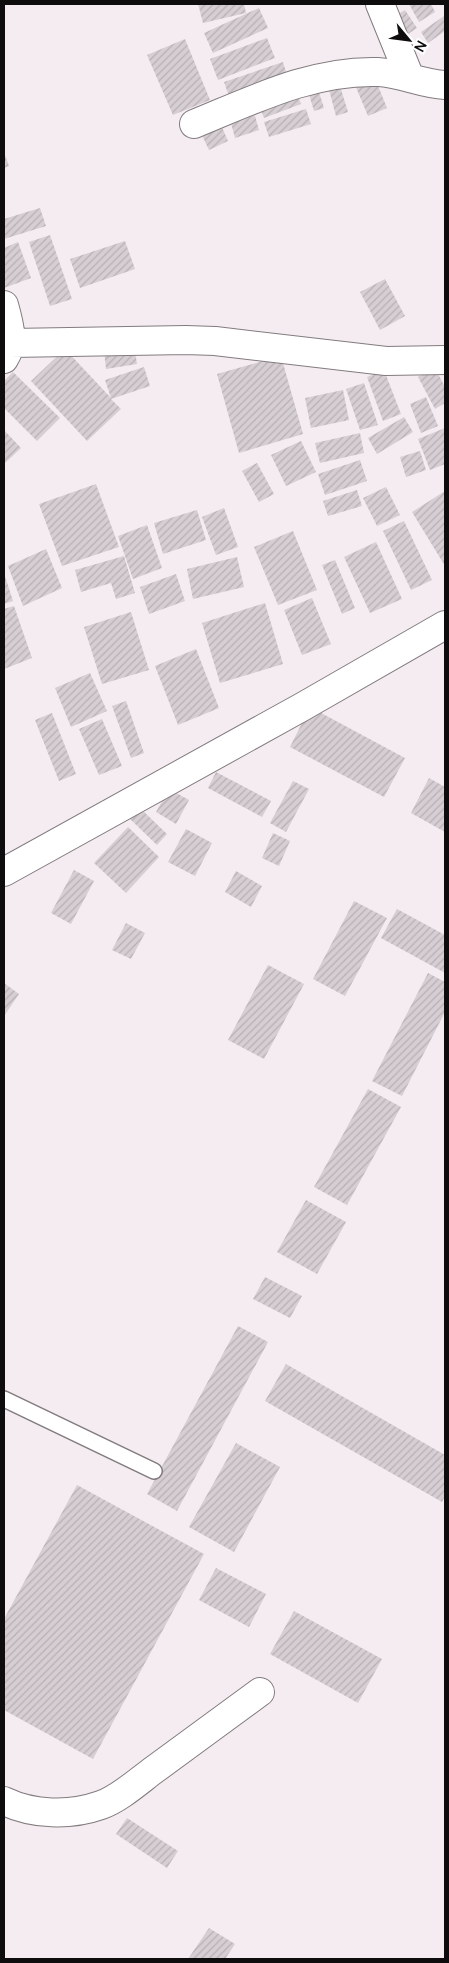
<svg xmlns="http://www.w3.org/2000/svg" width="449" height="1963" viewBox="0 0 449 1963" font-family="Manrope,sans-serif">
	<style>
		.building { fill: url(#building-hatch) }
		.lines { fill: none; stroke-linecap: round; stroke-linejoin: round }
		.service-casing { stroke: #827b7f; stroke-width: 18 }
		.minor-casing { stroke: #827b7f; stroke-width: 30 }
		.tertiary-casing { stroke: #827b7f; stroke-width: 30 }
		.service { stroke: #fff; stroke-width: 15 }
		.minor { stroke: #fff; stroke-width: 28 }
		.tertiary { stroke: #fff; stroke-width: 28 }
	</style>
	<defs>
		<pattern id="building-hatch" width="6" height="6" patternUnits="userSpaceOnUse" patternTransform="scale(1.25)"><rect width="6" height="6" fill="#d6ced3"/><path d="M-1 1l2-2M0 6l6-6M5 7l2-2" fill="none" stroke="#b6b0b4"/></pattern>
	</defs>
	<rect width="100%" height="100%" fill="#f4ecf1"/>
	<path class="building" d="M198 4H244L246 13 203 23Z
		M409 4H431L435 12 419 22Z
		M259 8 268 28 213 53 204 33Z
		M405 10 417 28 401 39 389 20Z
		M444 16 445 31 428 43 421 32Z
		M267 38 275 58 218 80 210 59Z
		M185 39 210 100 173 115 147 55Z
		M283 62 288 79 230 99 224 82Z
		M374 76 387 108 368 116 355 85Z
		M339 83 348 112 336 116 328 86Z
		M295 88 301 104 264 118 258 103Z
		M318 89 324 108 314 111 308 91Z
		M253 109 259 130 235 138 229 116Z
		M306 109 311 124 269 137 264 122Z
		M218 118 228 141 209 150 198 127Z
		M4 152 9 166 4 168Z
		M40 208 46 226 4 239V219Z
		M50 235 72 299 50 306 29 242Z
		M125 241 135 269 80 288 70 259Z
		M18 242 31 278 4 288V248Z
		M385 279 405 316 380 330 360 292Z
		M134 345 137 364 106 369 104 350Z
		M65 349 111 398 105 380 144 367 150 386 111 399 121 409 87 441 31 381Z
		M281 356 303 434 239 453 217 374Z
		M435 368 445 387V403L435 409 418 377Z
		M384 370 401 414 383 421 367 377Z
		M13 372 60 418 37 441 4 408V381Z
		M364 383 378 425 360 430 346 389Z
		M343 390 349 420 311 428 305 398Z
		M426 397 438 426 421 433 410 404Z
		M404 417 413 432 377 454 368 438Z
		M445 428V464L430 470 418 439Z
		M4 430 21 448 4 464Z
		M360 433 364 453 320 463 315 443Z
		M301 441 316 472 286 486 271 455Z
		M420 451 426 470 406 477 400 457Z
		M360 460 367 481 325 495 318 474Z
		M257 463 274 494 259 502 242 471Z
		M96 484 119 547 62 566 39 504Z
		M386 487 400 515 377 526 363 498Z
		M357 490 362 506 328 516 323 501Z
		M445 491V566L412 512Z
		M224 508 238 547 216 555 202 517Z
		M197 510 206 540 163 554 154 523Z
		M404 521 432 580 411 590 383 531Z
		M147 525 162 568 133 579 118 536Z
		M293 531 317 590 278 605 254 547Z
		M376 542 402 599 370 613 344 557Z
		M46 549 62 588 23 606 8 566Z
		M124 556 135 593 116 599 111 583 81 592 75 570Z
		M237 557 244 587 193 599 187 569Z
		M335 560 355 608 342 614 322 565Z
		M4 573 13 601 4 604Z
		M176 574 185 601 149 614 140 587Z
		M312 598 331 644 302 655 284 610Z
		M265 603 283 664 220 683 202 623Z
		M14 606 32 658 4 669V609Z
		M131 612 149 670 102 684 84 627Z
		M196 649 219 708 178 725 155 666Z
		M90 673 107 711 71 727 55 688Z
		M126 701 144 753 131 758 112 706Z
		M310 707 405 758 384 797 290 747Z
		M52 713 76 774 59 781 35 720Z
		M102 719 122 766 99 775 79 729Z
		M216 772 271 801 262 817 208 788Z
		M429 778 445 787V832L411 813Z
		M293 781 309 789 286 832 270 823Z
		M169 789 189 800 176 824 156 812Z
		M140 808 167 834 157 845 130 819Z
		M128 827 159 857 126 893 94 863Z
		M186 829 212 843 195 876 168 862Z
		M273 833 290 841 279 866 262 858Z
		M74 870 94 881 71 924 51 913Z
		M236 871 262 886 251 907 225 892Z
		M354 901 387 918 345 996 313 979Z
		M397 909 445 935V973L381 938Z
		M126 923 145 933 131 959 112 950Z
		M268 965 304 984 264 1059 228 1040Z
		M428 973 445 982V1012L402 1096 372 1081Z
		M4 983 19 994 4 1016Z
		M368 1089 401 1107 347 1205 314 1187Z
		M306 1200 346 1222 317 1274 277 1252Z
		M265 1277 302 1296 290 1318 253 1299Z
		M238 1326 268 1342 177 1511 147 1494Z
		M286 1364 445 1455V1496L442 1502 265 1401Z
		M236 1443 280 1467 234 1552 189 1527Z
		M77 1485 204 1554 93 1759 4 1710V1619Z
		M216 1568 266 1594 249 1627 199 1600Z
		M294 1611 382 1659 358 1703 270 1654Z
		M127 1818 178 1851 167 1868 116 1834Z
		M209 1928 235 1944 225 1959H188Z"/>
	<g class="lines">
		<g class="service-casing">
			<path id="service" d="M4 1399 154 1471"/>
		</g>
		<g class="minor-casing">
			<path id="minor" d="M380 4 410 78
				M194 124C253 100 312 70 378 72 401 73 422 84 445 85
				M4 305C9 323 15 342 4 359
				M11 343 186 340 215 341 386 361 445 360
				M4 1801C33 1815 70 1816 101 1805 119 1799 140 1780 155 1769 190 1743 225 1718 260 1692"/>
		</g>
		<g class="tertiary-casing">
			<path id="tertiary" d="M4 872 302 707 445 625"/>
		</g>
		<use href="#service" class="service"/>
		<use href="#minor" class="minor"/>
		<use href="#tertiary" class="tertiary"/>
	</g>
	<rect width="449" height="1963" fill="none" stroke="#0e0c0d" stroke-width="10"/>
	<g transform="translate(409 40) rotate(119)" stroke="#ffffff" stroke-width="4" paint-order="stroke">
	<path d="M0-4L9 19L0 12L-9 19Z" fill="#0e0c0d"/>
	<text y="-8" font-size="14" font-weight="bold" text-anchor="middle" fill="#0e0c0d">N</text>
	</g>
</svg>
